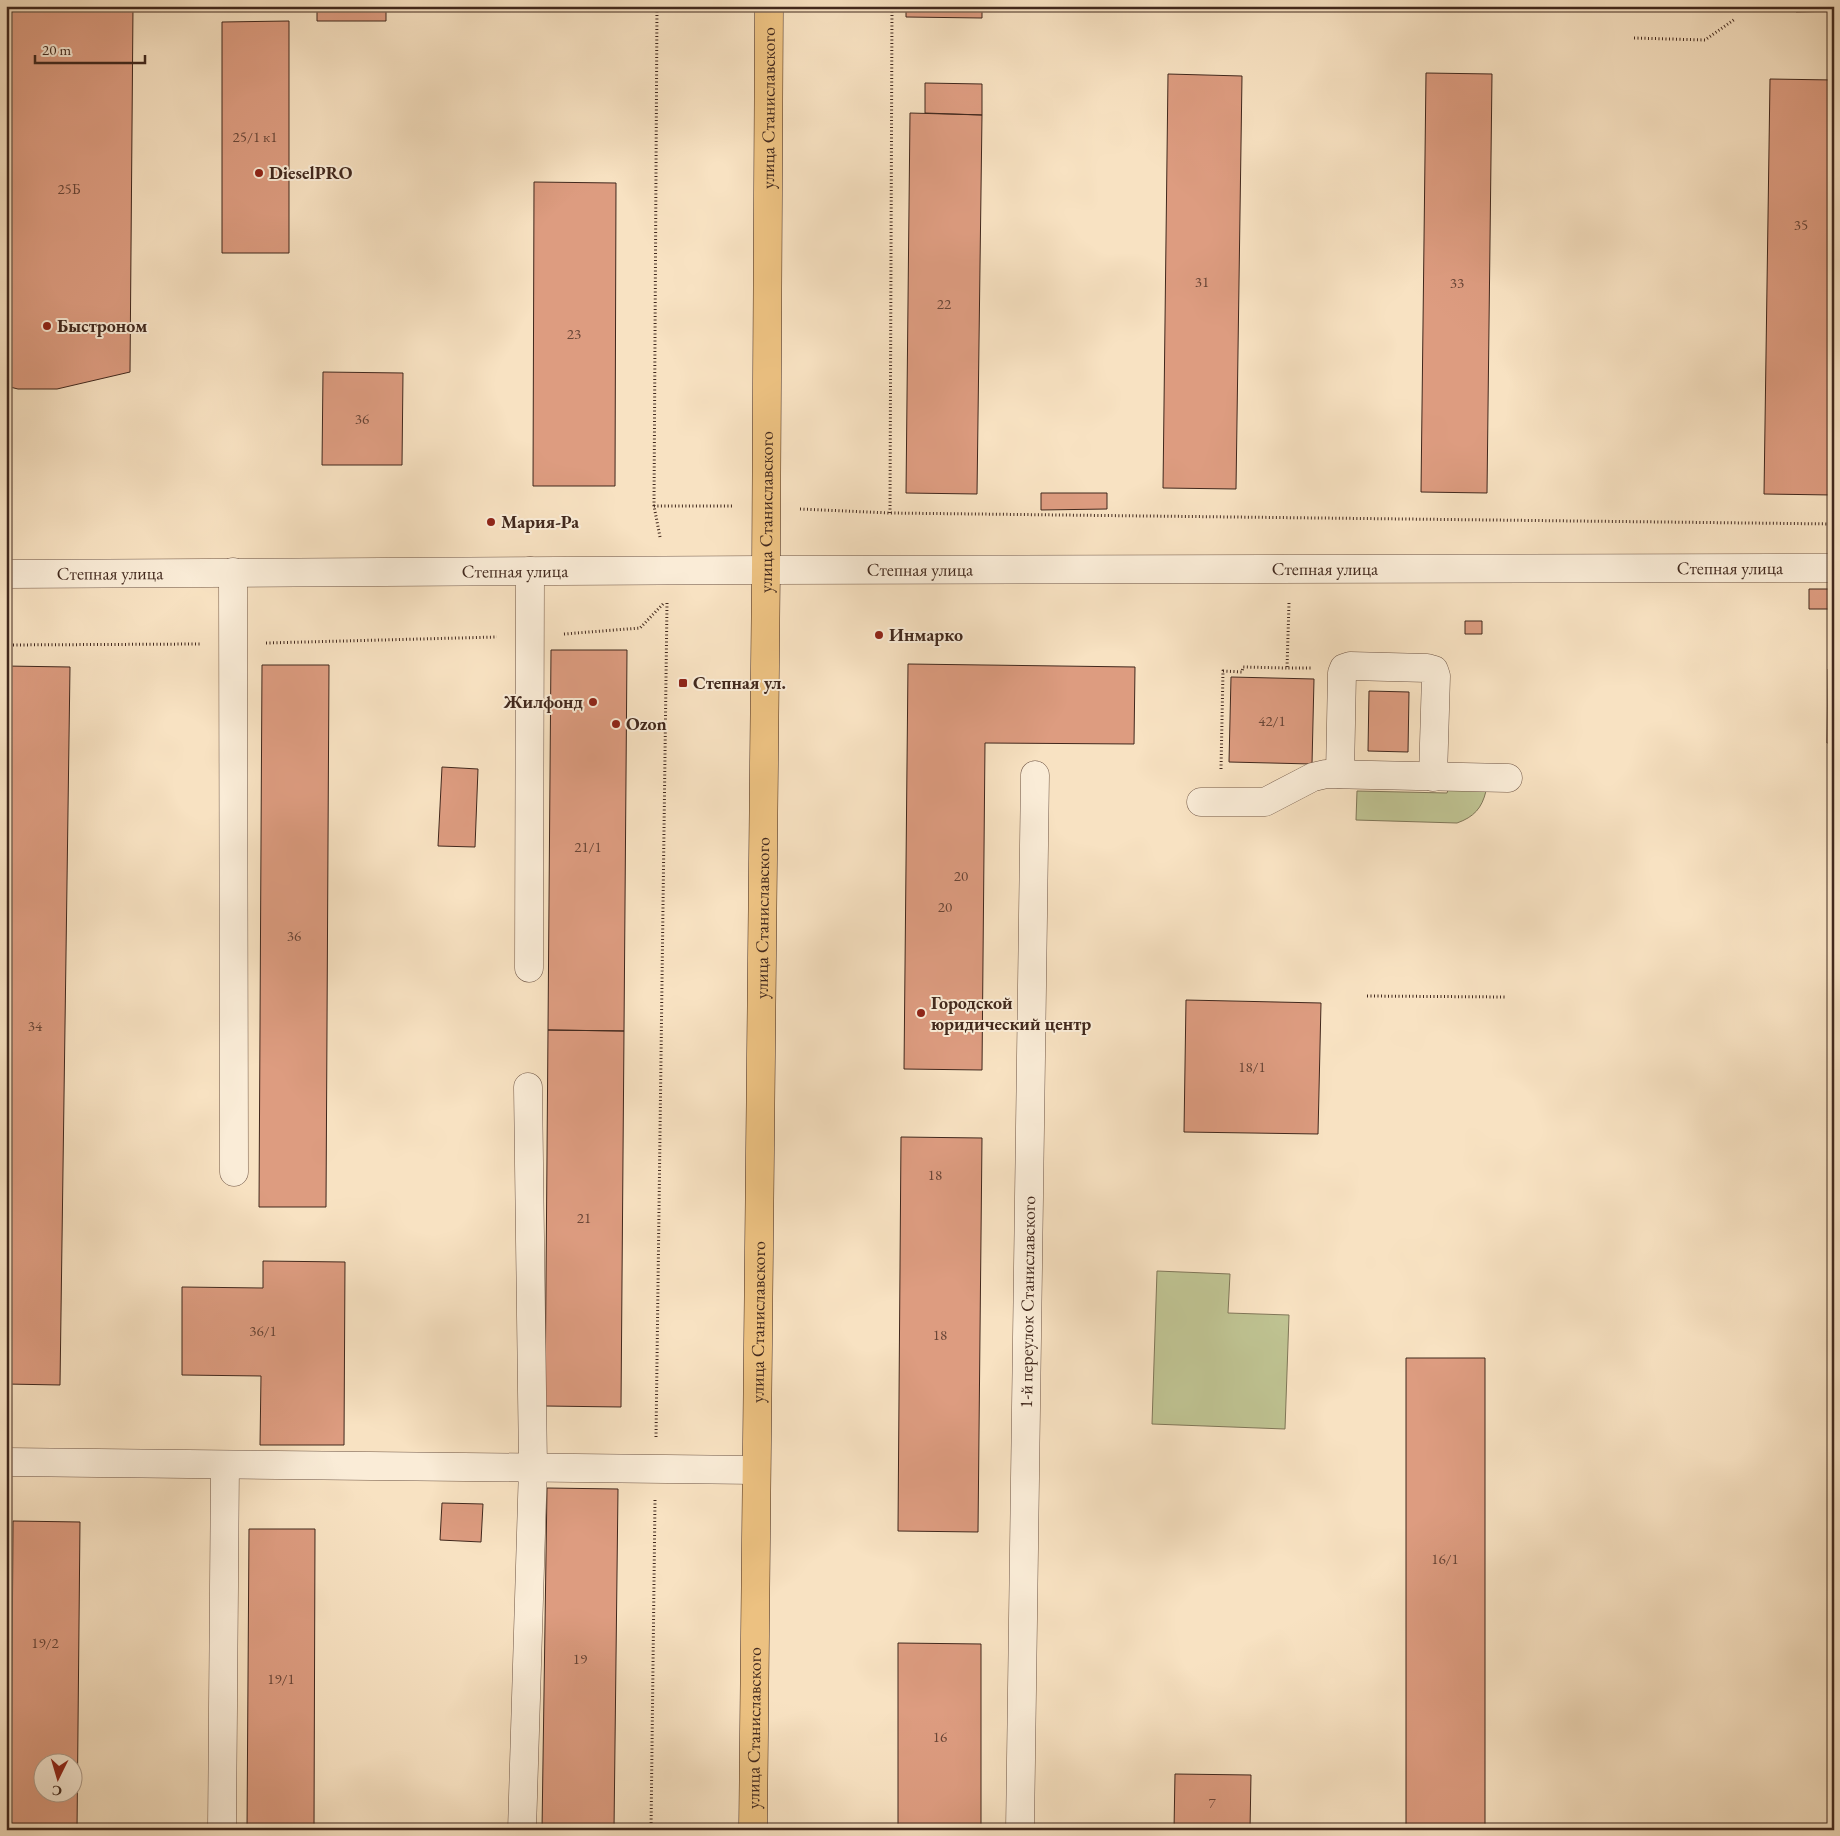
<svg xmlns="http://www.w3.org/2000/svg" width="1840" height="1836" viewBox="0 0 1840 1836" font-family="'EB Garamond',serif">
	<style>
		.green { fill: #bfc392; stroke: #807658 }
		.building { fill: #dd9c80; stroke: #41281d; fill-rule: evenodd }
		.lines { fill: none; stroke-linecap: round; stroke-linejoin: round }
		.minor-casing { stroke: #6f5646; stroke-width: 29 }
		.major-casing { stroke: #41281d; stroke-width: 29 }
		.path { stroke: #41281d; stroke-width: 3; stroke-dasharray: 1 2.5; stroke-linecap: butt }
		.minor { stroke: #faecd7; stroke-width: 28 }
		.major { stroke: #ecc181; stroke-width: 28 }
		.poi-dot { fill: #8f2418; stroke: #faecd7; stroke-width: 2 }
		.labels { text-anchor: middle; stroke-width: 4; stroke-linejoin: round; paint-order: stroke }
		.number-label { font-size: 15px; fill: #684536 }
		.street-label { font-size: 18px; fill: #41281d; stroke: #faecd7 }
		.poi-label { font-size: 18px; font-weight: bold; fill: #41281d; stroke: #faecd7; text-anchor: start }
	</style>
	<rect width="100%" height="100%" fill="#f8e2c2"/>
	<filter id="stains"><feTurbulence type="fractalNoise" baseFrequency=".004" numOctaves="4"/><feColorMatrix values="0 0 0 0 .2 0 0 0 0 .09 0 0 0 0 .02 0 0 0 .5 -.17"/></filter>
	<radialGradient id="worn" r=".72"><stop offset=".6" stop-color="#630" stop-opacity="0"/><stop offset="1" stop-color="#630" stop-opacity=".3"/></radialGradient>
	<path class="green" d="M1448 790 1486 791C1482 808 1474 817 1457 823L1356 820 1357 791 1447 793Z
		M1157 1271 1230 1274 1228 1313 1289 1315 1285 1429 1152 1424Z"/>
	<path class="building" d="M6 6H133L130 372 57 389H18L6 386Z
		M219 6H289V7H219Z
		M317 6H386V21H317Z
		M906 6H982V18L906 17Z
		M1796 6H1833V11L1796 12Z
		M289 21V253H222V22Z
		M1426 73 1492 74 1487 493 1421 492Z
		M1168 74 1242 76 1236 489 1163 488Z
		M1770 79 1834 80 1832 495 1764 494Z
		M925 83 982 84V115L925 113Z
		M910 113 982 115 977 494 906 493Z
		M534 182 616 183 615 486H533Z
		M323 372 403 373 402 465H322Z
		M1041 493H1107V509L1041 510Z
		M1809 589H1834V609H1809Z
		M1465 621H1482V634H1465Z
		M551 650H627L624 1031 548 1030Z
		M908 664 1135 667 1134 744 985 743 982 1070 904 1069Z
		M262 665H329L326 1207H259Z
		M6 666 70 667 60 1385 6 1384Z
		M1828 669H1834V743H1827Z
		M1231 677 1314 679 1312 764 1229 762Z
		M1369 691 1409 692 1408 752 1368 751Z
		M442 767 478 769 475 847 438 846Z
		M1186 1000 1321 1003 1318 1134 1184 1132Z
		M548 1030 624 1031 621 1407 545 1406Z
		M901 1137 982 1138 978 1532 898 1531Z
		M263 1261 345 1262 344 1445H260L261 1376 182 1375V1287L263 1288Z
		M1406 1358H1485V1830H1406Z
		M547 1488 618 1489 614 1830H542Z
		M442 1503 483 1504 481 1542 440 1540Z
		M13 1521 80 1522 77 1830H11ZM42 1764H72V1794H42Z
		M249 1529H315L314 1830H247Z
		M898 1643 981 1644V1830H898Z
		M1175 1774 1251 1775 1250 1830H1174Z"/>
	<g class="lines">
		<g class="minor-casing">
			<g id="minor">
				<path d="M233 572 234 1172"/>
				<path id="s1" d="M6 574 766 570 1834 568"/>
				<path d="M1340 774 1342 673 1344 668 1350 666 1427 668 1434 670 1436 676 1433 777"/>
				<path d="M1201 802H1265L1313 777 1326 774 1508 778"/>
				<path d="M529 968 530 571"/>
				<path d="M6 1462 756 1470"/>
				<path d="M222 1830 225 1465"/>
				<path d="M522 1830 533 1467 528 1087"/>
				<path id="s2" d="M1020 1830 1035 775"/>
			</g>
		</g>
		<g class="major-casing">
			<g id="major">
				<path id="s3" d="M753 1830 766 570 769 6"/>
			</g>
		</g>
		<path class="path" d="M1634 38 1705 40 1735 19
			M654 506 657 6
			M800 509 890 513 1834 524
			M890 513 892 6
			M660 537 654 506H733
			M1289 603 1287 668H1311
			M564 634 640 628 664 603
			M266 643 497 637
			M6 645 200 644
			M1221 769 1223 671 1242 672 1243 667 1287 668
			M1367 996 1506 997
			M656 1437 667 603
			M651 1830 655 1500"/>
		<use href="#minor" class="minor"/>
		<use href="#major" class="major"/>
	</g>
	<g class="poi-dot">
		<circle cx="259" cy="173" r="5"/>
		<circle cx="47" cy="326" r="5"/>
		<circle cx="491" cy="522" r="5"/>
		<circle cx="879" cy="635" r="5"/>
		<rect x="678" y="678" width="10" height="10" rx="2.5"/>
		<circle cx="593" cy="702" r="5"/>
		<circle cx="616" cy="724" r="5"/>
		<circle cx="921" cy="1013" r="5"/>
	</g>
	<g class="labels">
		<g class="number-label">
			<text x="255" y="142">25/1 к1</text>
			<text x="69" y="194">25Б</text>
			<text x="1801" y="230">35</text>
			<text x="1202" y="287">31</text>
			<text x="1457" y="288">33</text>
			<text x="944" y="309">22</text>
			<text x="574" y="339">23</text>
			<text x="362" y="424">36</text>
			<text x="1272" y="726">42/1</text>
			<text x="588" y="852">21/1</text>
			<text x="961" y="881">20</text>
			<text x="945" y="912">20</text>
			<text x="294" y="941">36</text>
			<text x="35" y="1031">34</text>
			<text x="1252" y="1072">18/1</text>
			<text x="935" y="1180">18</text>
			<text x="584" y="1223">21</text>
			<text x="263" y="1336">36/1</text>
			<text x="940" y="1340">18</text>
			<text x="1445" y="1564">16/1</text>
			<text x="45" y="1648">19/2</text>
			<text x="580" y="1664">19</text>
			<text x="281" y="1684">19/1</text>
			<text x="940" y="1742">16</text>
			<text x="1212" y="1808">7</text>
		</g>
		<g class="street-label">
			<text dy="6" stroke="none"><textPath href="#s3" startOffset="1722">улица Станиславского</textPath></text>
			<text dy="6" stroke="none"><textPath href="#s3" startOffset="1318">улица Станиславского</textPath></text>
			<text dy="6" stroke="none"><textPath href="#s1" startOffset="1724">Степная улица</textPath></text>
			<text dy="6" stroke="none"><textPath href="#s1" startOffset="1319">Степная улица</textPath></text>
			<text dy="6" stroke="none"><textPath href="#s1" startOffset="914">Степная улица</textPath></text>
			<text dy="6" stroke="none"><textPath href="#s1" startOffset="509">Степная улица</textPath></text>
			<text dy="6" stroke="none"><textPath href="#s1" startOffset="104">Степная улица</textPath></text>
			<text dy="6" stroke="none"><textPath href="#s3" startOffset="912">улица Станиславского</textPath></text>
			<text dy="6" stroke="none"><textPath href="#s2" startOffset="528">1-й переулок Станиславского</textPath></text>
			<text dy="6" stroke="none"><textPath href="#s3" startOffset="508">улица Станиславского</textPath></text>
			<text dy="6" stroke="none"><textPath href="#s3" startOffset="102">улица Станиславского</textPath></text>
		</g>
		<g class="poi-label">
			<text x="269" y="179">DieselPRO</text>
			<text x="57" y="332">Быстроном</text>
			<text x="501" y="528">Мария-Ра</text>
			<text x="889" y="641">Инмарко</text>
			<text x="693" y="689">Степная ул.</text>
			<text x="583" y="708" text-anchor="end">Жилфонд</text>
			<text x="626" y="730">Ozon</text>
			<text x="931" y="1009">Городской<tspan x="931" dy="21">юридический центр</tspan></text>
		</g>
	</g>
	<rect width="1840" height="1836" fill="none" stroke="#f8e2c2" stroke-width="25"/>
	<rect x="8" y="8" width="1825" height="1821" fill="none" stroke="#41281d" stroke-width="2.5"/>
	<rect x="12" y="12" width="1815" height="1811" fill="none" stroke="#41281d"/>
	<g transform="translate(58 1778) rotate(185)"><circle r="24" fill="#faecd7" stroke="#b09e8d"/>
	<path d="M0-4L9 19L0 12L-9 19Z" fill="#8f2418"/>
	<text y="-8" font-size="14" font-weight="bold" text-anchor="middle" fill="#41281d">С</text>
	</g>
	<path d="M35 55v8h110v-8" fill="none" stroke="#41281d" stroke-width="2.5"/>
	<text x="42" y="55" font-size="15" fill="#41281d" stroke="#faecd7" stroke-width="4" paint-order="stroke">20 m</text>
	<rect width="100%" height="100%" filter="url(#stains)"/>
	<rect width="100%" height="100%" fill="url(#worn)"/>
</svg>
